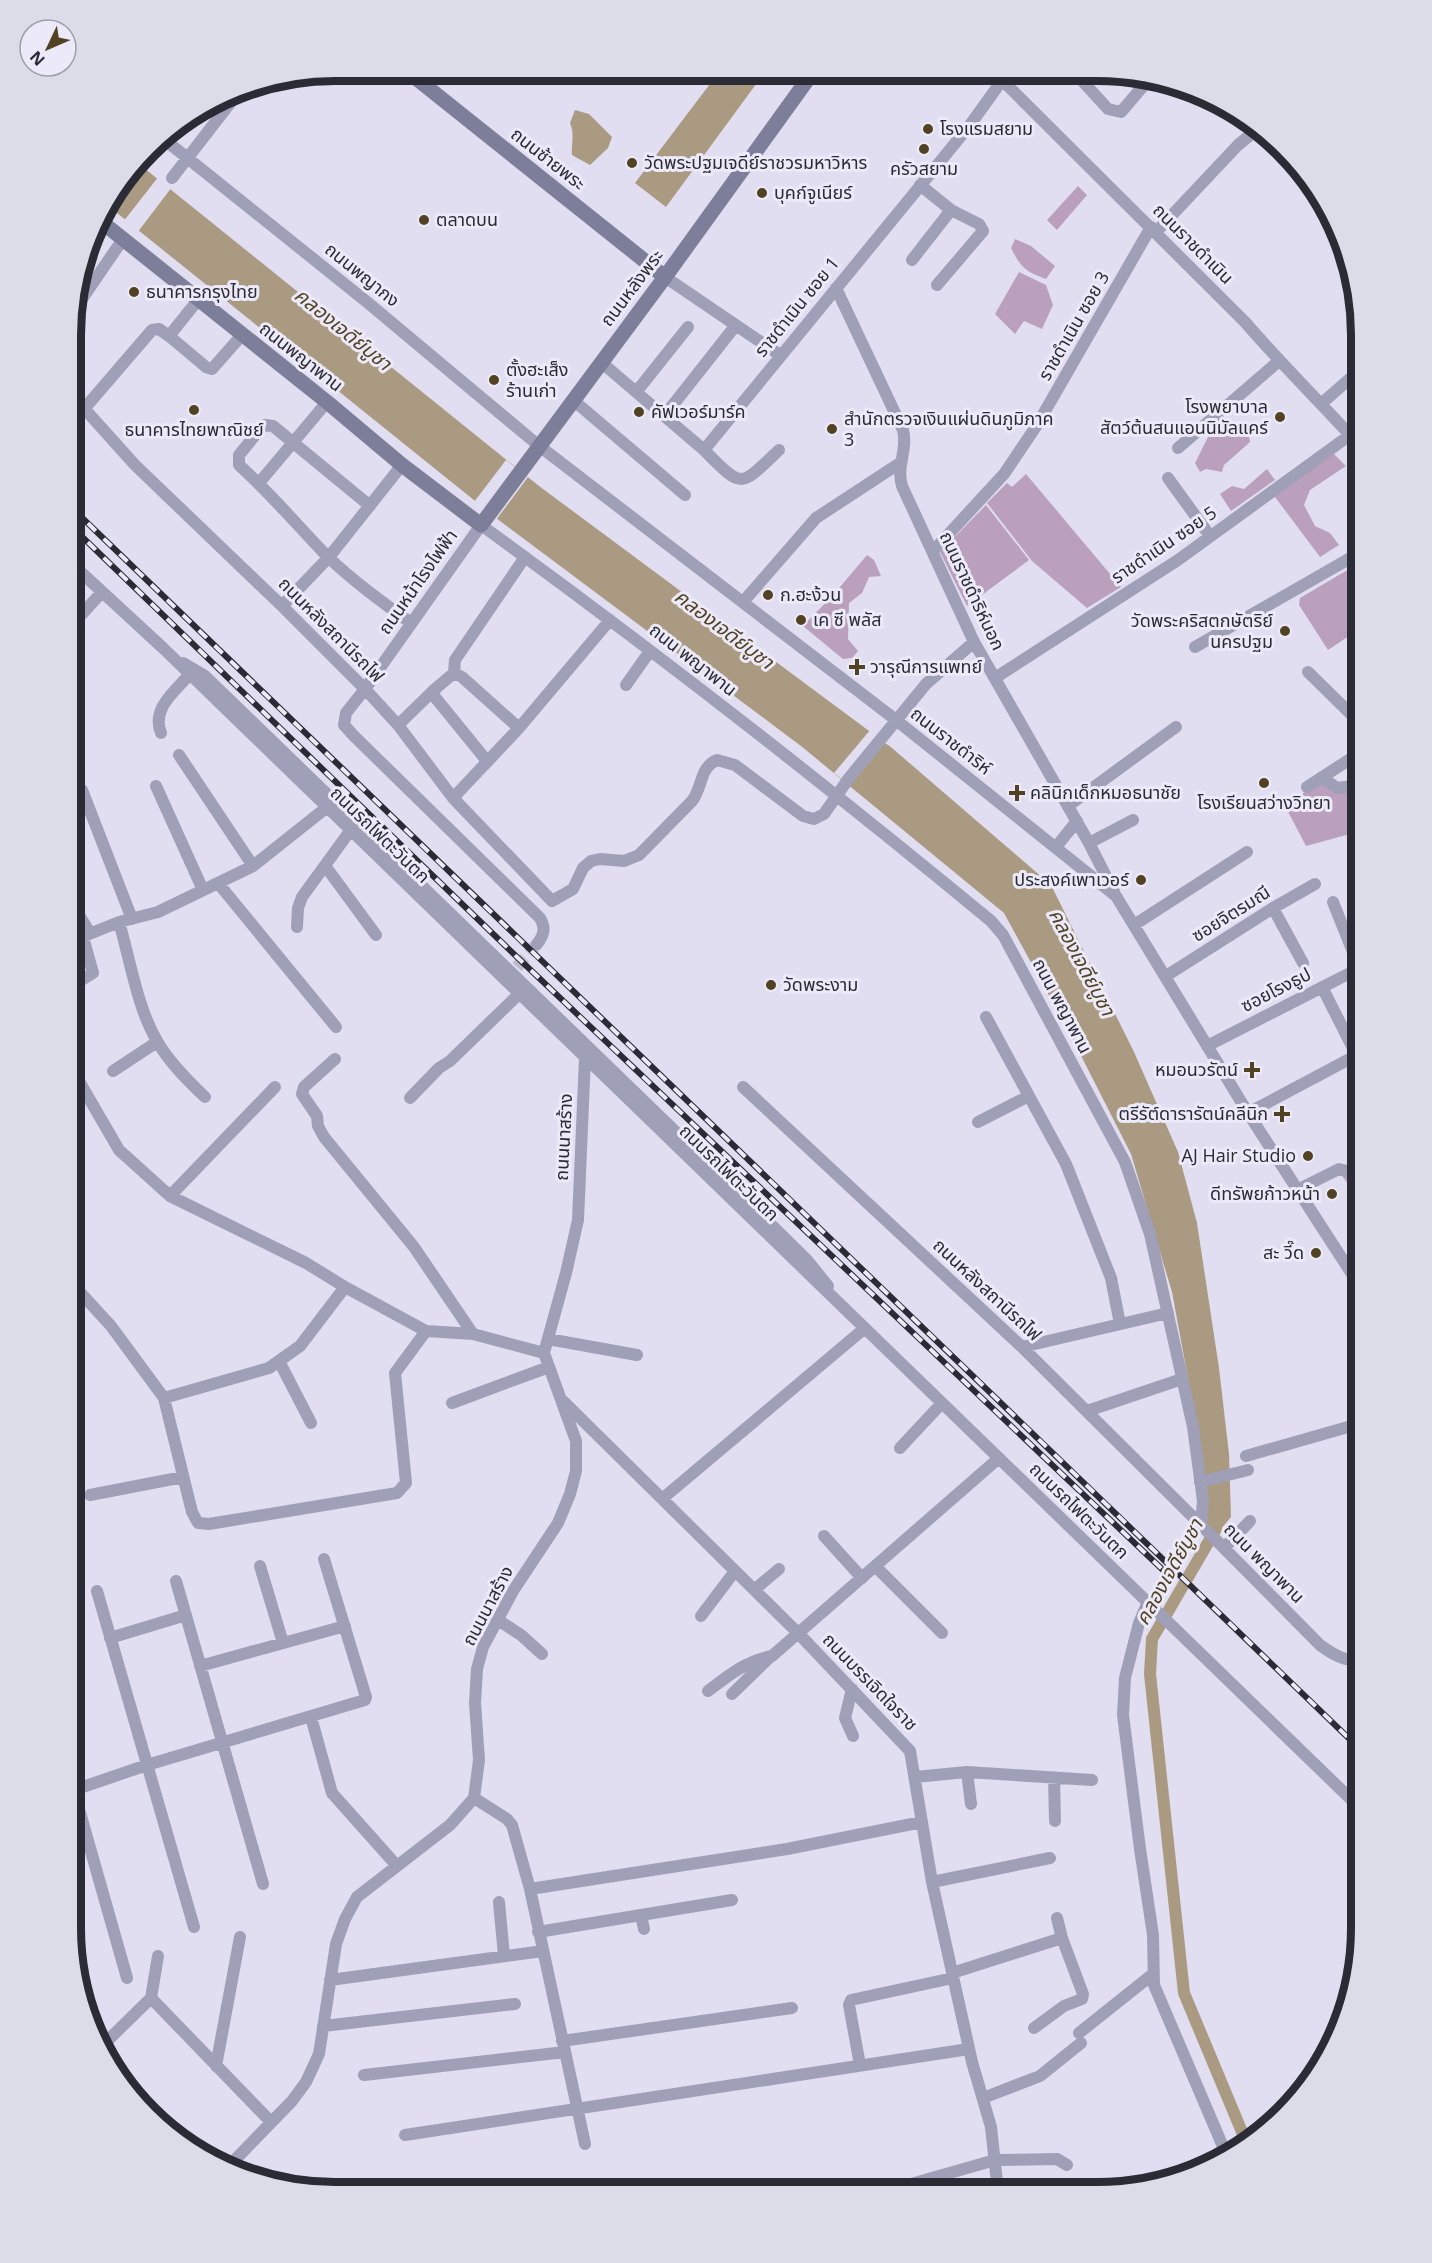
<svg xmlns="http://www.w3.org/2000/svg" width="1432" height="2263" viewBox="0 0 1432 2263" font-family="'Open Sans','Noto Sans Thai',sans-serif">
	<style>
		.green { fill: #bba0bd }
		.water { fill: #aa9a81 }
		.pier { fill: #e0def0 }
		.lines { fill: none; stroke-linecap: round; stroke-linejoin: round }
		.canal { stroke: #aa9a81; stroke-width: 12 }
		.street-tunnel { stroke: #bcbacb; stroke-width: 12; stroke-dasharray: 12 6; stroke-linecap: butt }
		.street { stroke: #a09fb8; stroke-width: 12 }
		.secondary { stroke: #7d7f9a; stroke-width: 15 }
		.rail-casing { stroke: #2a2b35; stroke-width: 6 }
		.rail { stroke: #eceaf8; stroke-width: 4; stroke-dasharray: 11; stroke-linecap: butt }
		.poi-dot { fill: #524224; stroke: #eceaf8; stroke-width: 2 }
		.labels { text-anchor: middle; stroke-width: 6; stroke-linejoin: round; paint-order: stroke }
		.poi-label { font-size: 18px; fill: #2a2b35; stroke: #eceaf8; text-anchor: start }
		.street-label { font-size: 18px; fill: #2a2b35; stroke: #eceaf8 }
		.water-label { font-size: 20px; font-style: italic; fill: #524224; stroke: #eceaf8 }
		.rim { fill: none; stroke: #2a2b35; stroke-width: 8 }
	</style>
	<rect width="100%" height="100%" fill="#e0def0"/>
	<path class="green" d="M1078 186 1087 195 1057 230 1047 220Z
		M1015 239 1031 246 1055 266 1046 279C1026 272 1021 268 1011 248Z
		M1019 272 1046 285 1053 305 1042 329 1024 321 1015 334 995 314Z
		M1218 425 1236 432 1248 431 1250 442 1224 465 1222 472 1206 469 1200 472 1195 463 1208 437Z
		M1331 451 1346 466 1310 490 1304 505 1315 526 1330 533 1339 545 1320 557 1272 493Z
		M1267 469 1275 480 1231 511 1220 494 1232 486 1244 489Z
		M1026 474 1121 587 1087 608 1032 561 987 503 1007 483 1012 487Z
		M986 505 1029 560 967 606 940 552Z
		M867 555 874 560 881 576 869 577 862 593 849 603 848 639 858 651 852 658 843 659 803 626 835 593Z
		M1361 562V628L1328 650 1299 605 1300 598Z
		M1321 783 1335 793 1361 791V831L1306 846 1284 804Z
		M1340 1173 1361 1174V1194L1356 1195Z"/>
	<path class="water" d="M719 72H765L666 207 635 183Z
		M575 110 589 114 612 137 608 148 590 165 572 155C571 143 575 135 570 123Z
		M139 164 539 486 892 748 1051 885 1134 1052 1178 1152 1197 1223 1219 1368 1229 1454 1231 1517 1216 1535 1207 1524 1203 1460 1172 1292 1131 1154 1070 1034 1004 913 801 746 500 521 107 205Z"/>
	<path class="pier" d="M159 176 172 187 137 233 123 222Z
		M506 460 528 477 496 520 474 502Z
		M871 729 886 742 850 785 834 773Z"/>
	<g class="lines">
		<path class="canal" d="M1216 1529 1152 1639 1150 1674 1184 1993 1247 2144"/>
		<path class="street-tunnel" d="M517 967 537 944"/>
		<path class="street" d="M994 72 1245 322C1282 365 1323 405 1361 447
			M1075 73 1108 109 1121 112 1150 78
			M160 136 367 302 538 445 896 720 1116 896 1248 1113 1361 1288
			M172 178 241 89
			M920 185 951 210 979 224 983 231 937 285
			M1156 232 1238 145 1260 127
			M912 260 951 210
			M665 277 780 355
			M836 288 903 430C908 449 896 467 902 486L974 642 1089 843 1114 892
			M73 312 123 239
			M169 336 206 367 212 369 242 335
			M601 362 704 450 970 125 1008 72
			M637 391 688 327
			M73 396 135 465 282 606 365 689 398 725 453 798 552 901 573 889 583 868 591 861 600 859 624 861 639 855 692 801C703 787 699 768 717 760L735 765 803 816 814 819 824 814 849 778 926 684 974 642
			M573 400 685 495
			M1322 403 1361 369
			M84 409 152 330 159 329 169 336 198 300
			M665 415 736 325
			M1178 448 1279 361
			M704 450C743 489 739 488 779 450
			M1168 478 1210 536
			M259 483 327 402
			M370 506 273 426 265 425 261 428 239 455V465C271 494 298 526 327 556 353 581 382 602 411 623
			M933 551 1004 474 1037 425 1151 227
			M72 564 163 648 1361 1809
			M743 602 816 518 900 463
			M282 606 329 557 402 465
			M72 625 102 592
			M1195 647 1361 552
			M183 663 205 676 742 1196 807 1260 828 1286
			M1308 672 1361 724
			M454 673 455 660 525 557
			M995 678 1178 560 1361 427
			M626 685 650 651
			M72 699 76 697
			M398 725 435 689
			M161 733C151 709 175 691 189 675
			M179 755 253 866
			M487 761 434 696 435 689 454 673 462 677 519 728
			M1322 777 1337 788 1361 785
			M156 786 203 890
			M1307 787 1361 752
			M82 790 132 919
			M453 798 519 728 610 620
			M1068 806 1176 727
			M1089 843 1133 820
			M1056 847 1077 821
			M326 867 376 935
			M218 883 336 1027
			M1333 902 1359 967
			M72 904 90 933
			M1273 908 1303 963
			M119 922C130 959 137 1007 157 1041 169 1062 187 1080 205 1097
			M1134 925 1247 852
			M297 927 298 908 302 897 350 831
			M72 941 119 922 158 912 253 866 326 808
			M537 944C544 935 546 928 540 918L354 736 344 725 346 713 365 689 481 525C656 652 825 784 991 921L1003 935 1125 1162 1150 1234 1193 1427 1203 1501 1201 1525 1320 1645C1334 1655 1344 1661 1361 1661
			M1354 971 1361 988
			M1166 976 1273 908 1315 884
			M72 986 93 973 83 937
			M1322 987 1361 1064
			M986 1017 1066 1164 1111 1278 1120 1324
			M1207 1046 1354 971 1361 965
			M335 1059 304 1087 302 1094 317 1116 318 1126 324 1137 414 1247 473 1334
			M72 1069 119 1150 170 1196 306 1263 345 1287 426 1331 473 1334 544 1353
			M113 1071 157 1042
			M743 1087 1022 1347 1201 1525
			M410 1098 439 1068 450 1061 519 994
			M1248 1113 1357 1055
			M978 1122 1029 1096
			M1297 1190 1339 1169 1351 1172 1361 1170
			M170 1196 275 1087
			M71 1286 78 1290 111 1326 164 1398 192 1512 198 1523 209 1524 397 1493 406 1483 395 1373 426 1331
			M548 1339 637 1355
			M1022 1347 1168 1313
			M279 1361 311 1423
			M164 1398 269 1368 300 1346 345 1287
			M563 1401 799 1634 910 1751 932 1882 972 2062 991 2127 998 2192
			M452 1403 549 1367
			M1087 1411 1182 1379
			M900 1448 942 1403
			M1246 1456 1355 1425
			M1200 1482 1248 1470
			M90 1495 183 1477
			M662 1499 865 1328
			M824 1536 862 1578
			M1224 1548 1250 1521
			M260 1566 283 1643
			M875 1566 942 1633
			M176 1581 263 1884
			M754 1590 779 1569
			M97 1591 194 1927
			M1147 1604 1139 1623 1125 1678 1123 1715 1140 1849 1153 1935 1154 1985 1227 2156
			M701 1616 735 1571
			M498 1620 521 1635 542 1654
			M110 1638 186 1615
			M200 1666 345 1626
			M852 1689 845 1718 853 1736
			M708 1691C729 1675 746 1661 772 1656L999 1458
			M732 1694 771 1656
			M311 1717 332 1793 397 1866
			M967 1772 971 1804
			M915 1777 967 1772 1092 1780
			M1054 1778 1055 1821
			M71 1781 127 1978
			M71 1791 147 1765 365 1700 366 1697 324 1559
			M474 1798 507 1819 512 1825 530 1889 585 2144
			M932 1882 1050 1858
			M530 1889 787 1849 922 1822
			M499 1902 504 1956
			M641 1915 644 1929
			M1057 1918 1062 1938
			M538 1932 732 1900
			M952 1973 1062 1938 1083 1994 1082 1999 1064 2006 1034 2028
			M330 1980 543 1951
			M151 1998 158 1956
			M323 2026 515 2004
			M1079 2033 1153 1974
			M562 2041 792 2008
			M101 2047 151 1998 271 2122
			M860 2065 849 2005 851 2000 953 1978
			M216 2066 240 1937
			M364 2075 565 2052
			M983 2098 1040 2076 1081 2043
			M405 2135 969 2049
			M227 2168 292 2101 306 2082 319 2054 336 1944 345 1919 357 1897 450 1825 474 1798 479 1760 475 1703 477 1669 483 1647 513 1591 558 1523 570 1494 576 1471V1441L544 1353 566 1273 578 1220 585 1058
			M883 2192 995 2160 1057 2159 1067 2165"/>
		<path class="secondary" d="M407 71 665 277
			M98 219 327 402 402 465 481 525 665 277 813 72"/>
		<g class="rail-casing">
			<path id="rail" d="M72 508C502 923 932 1336 1361 1750
				M72 527 518 958 1163 1570"/>
		</g>
		<use href="#rail" class="rail"/>
	</g>
	<g class="poi-dot">
		<circle cx="928" cy="129" r="6"/>
		<circle cx="924" cy="149" r="6"/>
		<circle cx="632" cy="163" r="6"/>
		<circle cx="762" cy="193" r="6"/>
		<circle cx="424" cy="220" r="6"/>
		<circle cx="134" cy="292" r="6"/>
		<circle cx="494" cy="380" r="6"/>
		<circle cx="194" cy="410" r="6"/>
		<circle cx="639" cy="412" r="6"/>
		<circle cx="1280" cy="417" r="6"/>
		<circle cx="832" cy="429" r="6"/>
		<circle cx="768" cy="595" r="6"/>
		<circle cx="801" cy="620" r="6"/>
		<circle cx="1285" cy="631" r="6"/>
		<path d="M854 658h6v6h6v6h-6v6h-6v-6h-6v-6h6z"/>
		<circle cx="1264" cy="783" r="6"/>
		<path d="M1014 784h6v6h6v6h-6v6h-6v-6h-6v-6h6z"/>
		<circle cx="1141" cy="880" r="6"/>
		<circle cx="771" cy="985" r="6"/>
		<path d="M1249 1061h6v6h6v6h-6v6h-6v-6h-6v-6h6z"/>
		<path d="M1279 1105h6v6h6v6h-6v6h-6v-6h-6v-6h6z"/>
		<circle cx="1308" cy="1156" r="6"/>
		<circle cx="1332" cy="1194" r="6"/>
		<circle cx="1316" cy="1253" r="6"/>
	</g>
	<g class="labels">
		<g class="poi-label">
			<text x="940" y="135">โรงแรมสยาม</text>
			<text x="644" y="169">วัดพระปฐมเจดีย์ราชวรมหาวิหาร</text>
			<text x="924" y="175" text-anchor="middle">ครัวสยาม</text>
			<text x="774" y="199">บุคก์จูเนียร์</text>
			<text x="436" y="226">ตลาดบน</text>
			<text x="146" y="298">ธนาคารกรุงไทย</text>
			<text x="506" y="376">ตั้งฮะเส็ง<tspan x="506" dy="21">ร้านเก่า</tspan></text>
			<text x="1268" y="413" text-anchor="end">โรงพยาบาล<tspan x="1268" dy="21">สัตว์ต้นสนแอนนิมัลแคร์</tspan></text>
			<text x="651" y="418">คัฟเวอร์มาร์ค</text>
			<text x="844" y="425">สำนักตรวจเงินแผ่นดินภูมิภาค<tspan x="844" dy="21">3</tspan></text>
			<text x="194" y="436" text-anchor="middle">ธนาคารไทยพาณิชย์</text>
			<text x="780" y="601">ก.ฮะง้วน</text>
			<text x="813" y="626">เค ซี พลัส</text>
			<text x="1273" y="627" text-anchor="end">วัดพระคริสตกษัตริย์<tspan x="1273" dy="21">นครปฐม</tspan></text>
			<text x="870" y="673">วารุณีการแพทย์</text>
			<text x="1030" y="799">คลินิกเด็กหมอธนาชัย</text>
			<text x="1264" y="809" text-anchor="middle">โรงเรียนสว่างวิทยา</text>
			<text x="1129" y="886" text-anchor="end">ประสงค์เพาเวอร์</text>
			<text x="783" y="991">วัดพระงาม</text>
			<text x="1238" y="1076" text-anchor="end">หมอนวรัตน์</text>
			<text x="1268" y="1120" text-anchor="end">ตรีรัต์ดารารัตน์คลีนิก</text>
			<text x="1296" y="1162" text-anchor="end">AJ Hair Studio</text>
			<text x="1320" y="1200" text-anchor="end">ดีทรัพยก้าวหน้า</text>
			<text x="1304" y="1259" text-anchor="end">สะ วี๊ด</text>
		</g>
		<g class="street-label">
			<text transform="translate(548 159) rotate(38)" y="6">ถนนซ้ายพระ</text>
			<text transform="translate(1193 244) rotate(45)" y="6">ถนนราชดำเนิน</text>
			<text transform="translate(362 275) rotate(39)" y="6">ถนนพญากง</text>
			<text transform="translate(632 288) rotate(-53)" y="6">ถนนหลังพระ</text>
			<text transform="translate(797 307) rotate(-51)" y="6">ราชดำเนิน ซอย 1</text>
			<text transform="translate(1074 326) rotate(-60)" y="6">ราชดำเนิน ซอย 3</text>
			<text transform="translate(301 357) rotate(38)" y="6">ถนนพญาพาน</text>
			<text transform="translate(1164 545) rotate(-34)" y="6">ราชดำเนิน ซอย 5</text>
			<text transform="translate(418 582) rotate(-55)" y="6">ถนนหน้าโรงไฟฟ้า</text>
			<text transform="translate(972 591) rotate(65)" y="6">ถนนราชดำริห์นอก</text>
			<text transform="translate(331 630) rotate(45)" y="6">ถนนหลังสถานีรถไฟ</text>
			<text transform="translate(693 660) rotate(38)" y="6">ถนน พญาพาน</text>
			<text transform="translate(951 741) rotate(38)" y="6">ถนนราชดำริห์</text>
			<text transform="translate(380 835) rotate(44)" y="6">ถนนรถไฟตะวันตก</text>
			<text transform="translate(1231 914) rotate(-32)" y="6">ซอยจิตรมณี</text>
			<text transform="translate(1276 990) rotate(-27)" y="6">ซอยโรงธูป</text>
			<text transform="translate(1062 1006) rotate(62)" y="6">ถนน พญาพาน</text>
			<text transform="translate(564 1137) rotate(-87)" y="6">ถนนนาสร้าง</text>
			<text transform="translate(729 1173) rotate(44)" y="6">ถนนรถไฟตะวันตก</text>
			<text transform="translate(987 1290) rotate(43)" y="6">ถนนหลังสถานีรถไฟ</text>
			<text transform="translate(1079 1511) rotate(44)" y="6">ถนนรถไฟตะวันตก</text>
			<text transform="translate(1264 1563) rotate(45)" y="6">ถนน พญาพาน</text>
			<text transform="translate(488 1606) rotate(-62)" y="6">ถนนนาสร้าง</text>
			<text transform="translate(870 1682) rotate(46)" y="6">ถนนบรรเจิดใจราช</text>
		</g>
		<g class="water-label">
			<text transform="translate(343 329) rotate(39)" y="7">คลองเจดีย์บูชา</text>
			<text transform="translate(724 629) rotate(37)" y="7">คลองเจดีย์บูชา</text>
			<text transform="translate(1082 962) rotate(62)" y="7">คลองเจดีย์บูชา</text>
			<text transform="translate(1169 1572) rotate(-61)" y="7">คลองเจดีย์บูชา</text>
		</g>
	</g>
	<path d="M0 0H1432V2263H0ZM335 81H1097A254 254 0 0 1 1351 335V1928A254 254 0 0 1 1097 2182H335A254 254 0 0 1 81 1928V335A254 254 0 0 1 335 81Z" fill="#dcdbe8" fill-rule="evenodd"/>
	<path class="rim" d="M335 81H1097A254 254 0 0 1 1351 335V1928A254 254 0 0 1 1097 2182H335A254 254 0 0 1 81 1928V335A254 254 0 0 1 335 81Z"/>
	<g transform="translate(48 48) rotate(226)"><circle r="28" fill="#eceaf8" stroke="#9e9eaa" stroke-width="1.5"/>
	<path d="M0-4.5L10 22L0 15L-10 22Z" fill="#524224"/>
	<text y="-9" font-size="16" font-weight="bold" text-anchor="middle" fill="#2a2b35">N</text>
	</g>
</svg>
